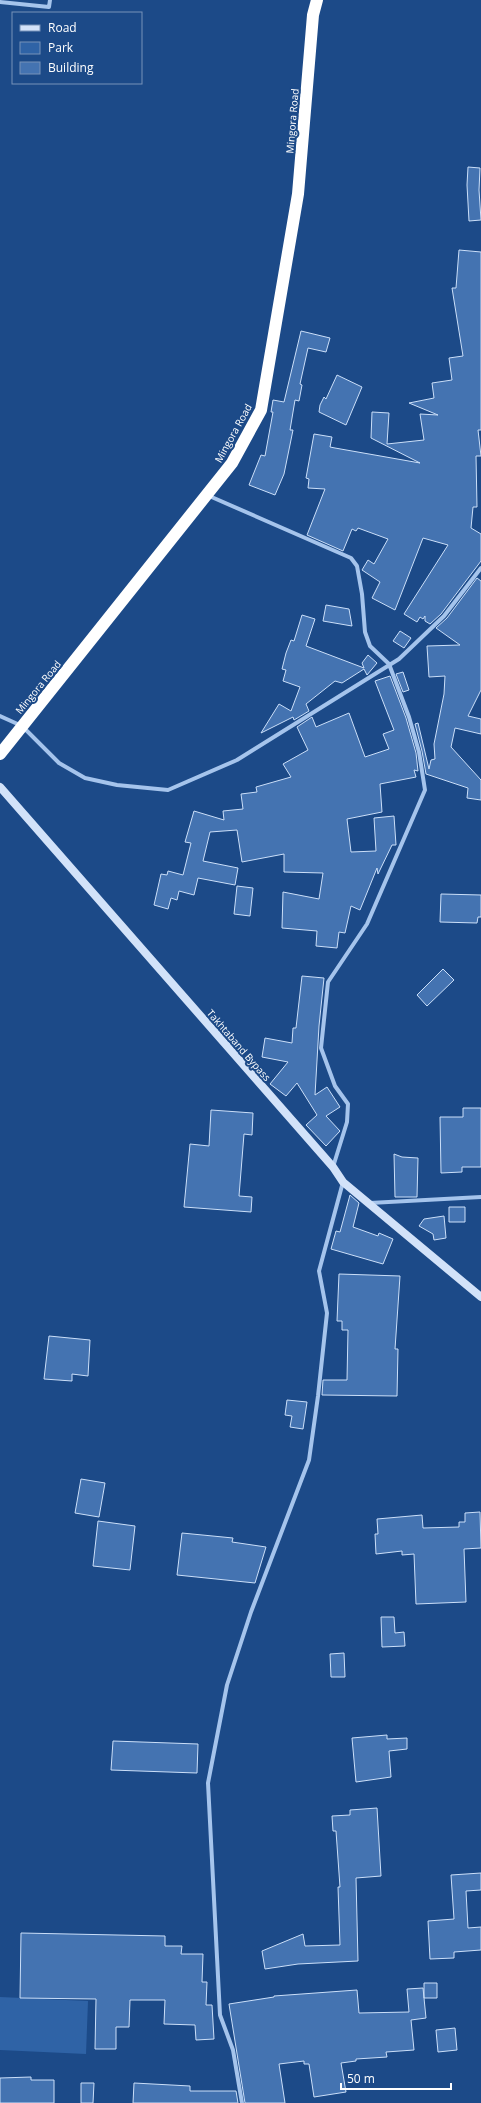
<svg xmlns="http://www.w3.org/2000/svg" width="481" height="2103" viewBox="0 0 481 2103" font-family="'Open Sans',sans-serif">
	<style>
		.green { fill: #2f63a6 }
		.building { fill: #4473b1; stroke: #cbdff9 }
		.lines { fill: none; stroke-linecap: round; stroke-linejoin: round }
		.street { stroke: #a5c4ec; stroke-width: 4 }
		.secondary { stroke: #d2e2f9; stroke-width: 8 }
		.highway { stroke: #fff; stroke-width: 12 }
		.labels { text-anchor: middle; stroke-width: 4; stroke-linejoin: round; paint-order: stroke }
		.street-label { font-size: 10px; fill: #fff; stroke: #1c4a88 }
	</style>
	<rect width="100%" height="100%" fill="#1c4a88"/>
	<path class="green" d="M0 1997 88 2001 86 2054 0 2050Z"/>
	<path class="building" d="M468 167 480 168 479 190 481 220 469 221 467 185Z
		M459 250 481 252V430H478L481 456H476L477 507H473L471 528 481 534V561L441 614 430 624 425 621V616L423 619 420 617 417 622 404 614 448 545 423 538 395 610 372 598 380 582 362 570 368 560 374 564 388 539 358 528 356 531 352 529 343 551 307 535 325 489 308 488 309 479 306 478 314 434 332 437 330 447 335 448 420 463 371 438 372 412 389 413 387 444 424 440 420 414 438 415 409 403 434 398 432 383 452 380 449 358 463 356 452 288H456Z
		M301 331 330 338 326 352 308 348 300 384 302 385 299 401 295 400 290 430H293L284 474 275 495 249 485 261 455 265 456 273 412H271L273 400 284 402Z
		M337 375 362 387 346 425 319 412 320 405 324 397 326 399Z
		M477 578 481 581V690L468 716 481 719V734L455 728 451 747 481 780V800L467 798 468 788 426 774 422 751 415 724 418 723 429 769 431 760 435 759 434 744 444 694 445 676 429 677 427 646 460 645 436 628 447 618Z
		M326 605 349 609 352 626 323 621Z
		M302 615 315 619 306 646 364 668 362 663 368 655 377 663 367 675 364 669 342 683 335 681 306 704 309 711 294 720 293 717 261 733 279 704 291 711 300 687 283 681 286 670 282 669 286 653 291 640 294 641Z
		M400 631 411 638 404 648 393 641Z
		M403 672 409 690 403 692 396 674Z
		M390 676 406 718 416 753 418 771 414 770 416 777 380 784 382 812 347 819 351 852 376 851 374 818 394 816 396 845H392L378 874 377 868 360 910 351 906 345 933 339 932 337 948 316 946 317 931 282 928 283 892 319 899 323 873 284 872V854L242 862 237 830 210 832 203 861 238 868 235 885 198 878 194 895 179 891 177 900 171 898 168 909 154 905 161 874 167 875 168 871 183 875 191 843 185 842 194 811 224 820 223 811 243 809 241 794 257 792 256 787 291 777 283 764 308 750 297 727 312 717 316 727 349 713 365 757 389 749 383 734 394 730 375 681Z
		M237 886 253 888 250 916 234 914Z
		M441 894 481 895V917H478L477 923 440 922Z
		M443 969 454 980 427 1006 417 995Z
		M302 976 324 978 319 1026 315 1095 327 1087 340 1107 326 1116 340 1131 326 1146 306 1125 317 1115 297 1083 286 1096 270 1084 288 1062 262 1057 265 1038 292 1043 293 1028H296Z
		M463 1108H481V1167H462V1172L441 1173 440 1117H463Z
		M211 1110 253 1113 252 1135 244 1134 239 1196 252 1197 251 1212 184 1207 190 1144 209 1146Z
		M394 1154 402 1157 418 1158 417 1197H395Z
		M350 1195 359 1203 353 1227 378 1236 379 1233 393 1239 383 1264 331 1249 336 1231 340 1232Z
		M449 1207H465V1222H449Z
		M444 1216 446 1238 434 1240 433 1234 419 1226 424 1219Z
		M339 1274 400 1276 395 1349H398L397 1396 322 1395 323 1380H347L348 1330H342V1321H337Z
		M49 1336 90 1340 88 1376 72 1374V1381L44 1379Z
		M287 1400 307 1402 303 1429 290 1427 292 1416 285 1415Z
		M81 1479 105 1483 99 1517 75 1513Z
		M480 1512 481 1548 464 1549 466 1602 416 1604 414 1554 402 1555V1551L376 1554 375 1534H378L377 1519 422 1515 423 1528 459 1527V1522H465V1513Z
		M98 1521 135 1526 130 1570 93 1566Z
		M182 1533 233 1538 232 1542 266 1547 255 1583 177 1575Z
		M381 1617H394L395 1633 404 1632 405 1646 382 1647Z
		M344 1653 345 1677H331L330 1654Z
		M387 1735V1739L407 1738V1749L389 1751 391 1777 356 1782 352 1738Z
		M113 1741 198 1744 197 1773 111 1770Z
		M377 1808 381 1876 356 1878 358 1961 298 1964 265 1969 262 1951 303 1934 305 1946 340 1945 338 1887H340L336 1831H333L332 1816 350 1815V1810Z
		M481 1873V1890L466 1891 468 1928 481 1927V1950L454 1952V1958L430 1959 428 1921 454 1919 451 1875Z
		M21 1933 165 1936V1946H182L181 1954H203L202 1982H207L206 2005H212L214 2039 196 2040 195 2025 164 2024 165 2000H130L129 2027H116V2049H95L96 1999 20 1998Z
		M424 1983H437V1998H424Z
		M423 1988 426 2018 411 2020 414 2050 386 2052 387 2057 356 2059V2061L341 2063 346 2092 314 2097 309 2064H304V2061L279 2064 285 2103H245L229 2004 274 1997V1996L357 1990 359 2013 409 2012 407 1989Z
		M455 2028 457 2050 438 2052 436 2030Z
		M31 2077V2080H54V2103H0V2078Z
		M81 2083H94L93 2103H81Z
		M134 2083 190 2086V2091H236L238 2103H133Z"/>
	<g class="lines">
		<path class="street" d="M0 2 49 7 50 0
			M207 495 351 558 357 566 362 594 365 632 370 646 389 664 409 717 419 752 425 790 367 924 328 982 321 1048 335 1086 348 1104 347 1122 333 1167
			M0 716 22 726 59 763 85 778 117 785 168 790 237 760 399 659 444 616 481 568
			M370 1203 481 1197
			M242 2103 233 2050 220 2015 208 1783 227 1685 251 1612 309 1460 318 1396 327 1313 319 1271 343 1182"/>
		<path class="secondary" d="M0 787 333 1167 343 1182 481 1297"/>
		<path class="highway" d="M0 754 232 463 261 410 298 194 313 15 317 0"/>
	</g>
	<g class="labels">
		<g class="street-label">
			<text transform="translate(292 121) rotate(-85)" y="4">Mingora Road</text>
			<text transform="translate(233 433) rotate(-61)" y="4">Mingora Road</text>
			<text transform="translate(38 687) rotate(-51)" y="4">Mingora Road</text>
			<text transform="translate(239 1045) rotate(49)" y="4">Takhtaband Bypass</text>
		</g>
	</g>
	<rect x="12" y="12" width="130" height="72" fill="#1c4a88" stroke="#7792b8"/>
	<rect x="20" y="25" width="20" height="6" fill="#d2e2f9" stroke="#7792b8"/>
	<text x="48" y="32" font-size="12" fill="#ffffff">Road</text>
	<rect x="20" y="42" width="20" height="12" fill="#2f63a6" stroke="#7792b8"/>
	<text x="48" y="52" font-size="12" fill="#ffffff">Park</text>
	<rect x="20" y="62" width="20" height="12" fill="#4473b1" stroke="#7792b8"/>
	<text x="48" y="72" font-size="12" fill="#ffffff">Building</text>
	<path d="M341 2083v6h110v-6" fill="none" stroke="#ffffff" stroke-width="2"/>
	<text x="347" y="2083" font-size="12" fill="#ffffff" stroke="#1c4a88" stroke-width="3" paint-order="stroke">50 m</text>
</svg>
